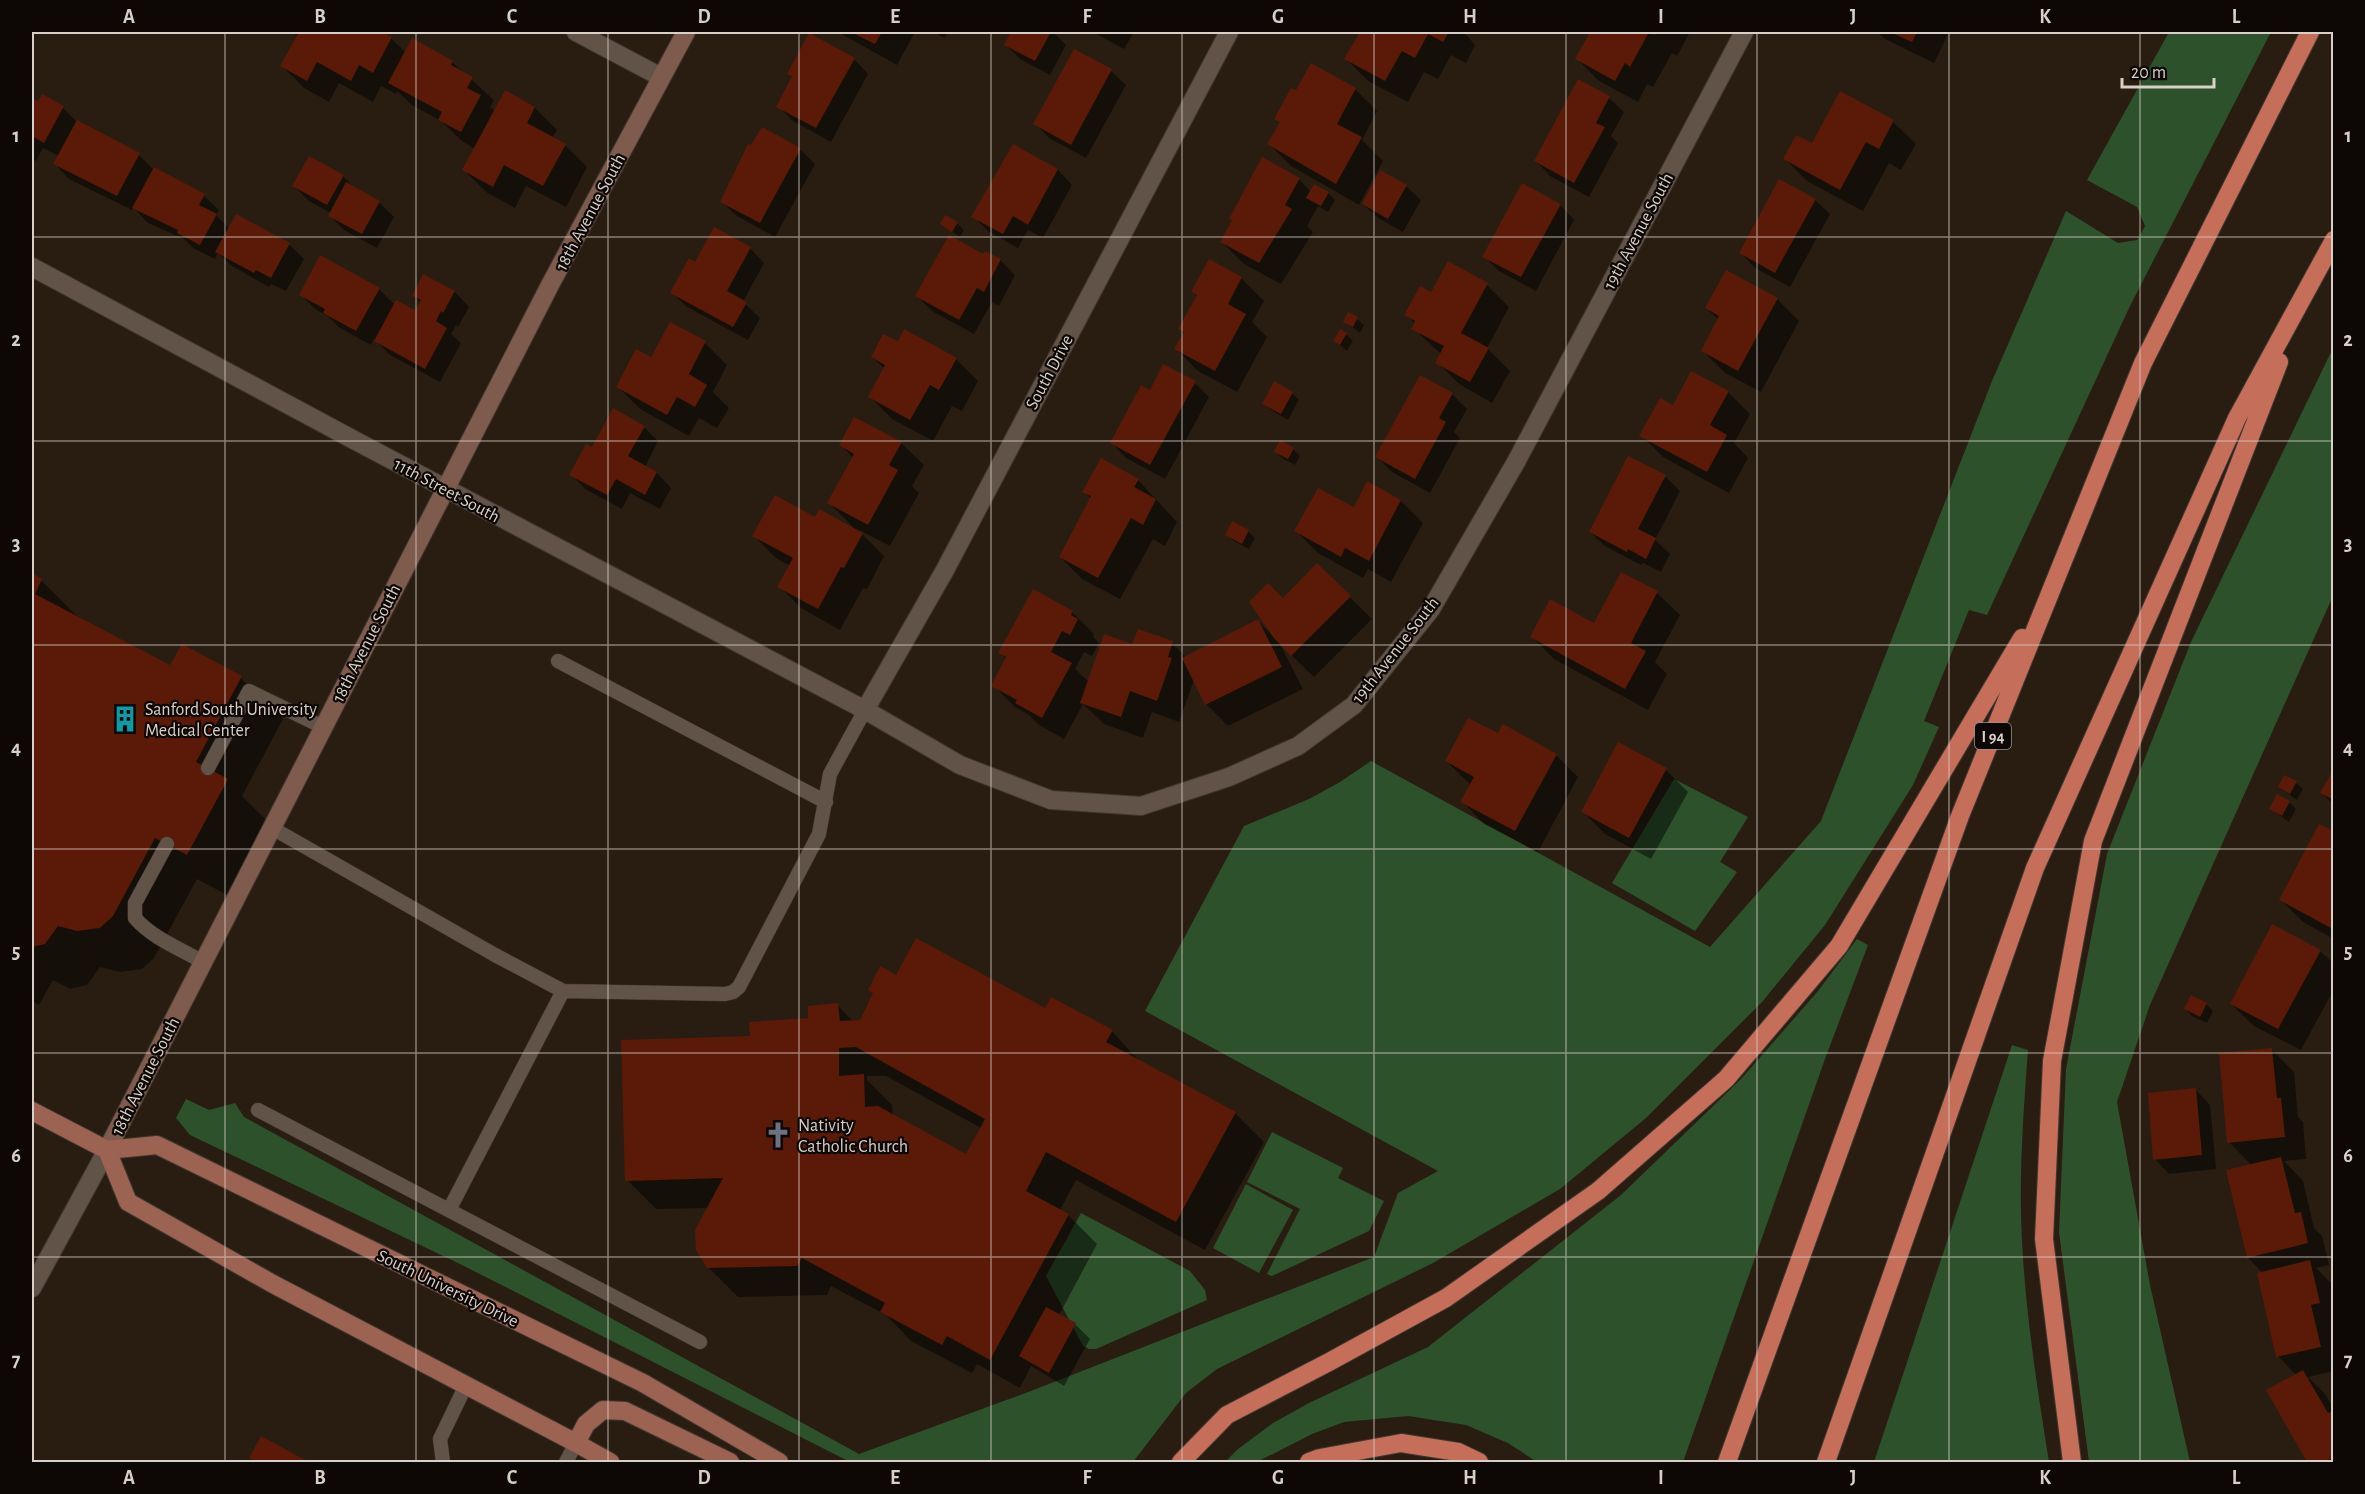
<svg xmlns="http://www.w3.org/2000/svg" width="2365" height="1494" viewBox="0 0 2365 1494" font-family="'Alegreya Sans',sans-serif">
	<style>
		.green { fill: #2d512b }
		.shadow { fill: #0007; fill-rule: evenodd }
		.building { fill: #5a1a07; fill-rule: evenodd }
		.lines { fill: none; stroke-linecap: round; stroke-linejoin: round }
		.lane-casing { stroke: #413731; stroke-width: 15 }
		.street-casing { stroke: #413731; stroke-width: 20 }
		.secondary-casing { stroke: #413731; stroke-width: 20 }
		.primary-casing { stroke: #413731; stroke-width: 20 }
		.highway-casing { stroke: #413731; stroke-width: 20 }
		.lane { stroke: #615347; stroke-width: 14 }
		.street { stroke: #615347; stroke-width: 18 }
		.secondary { stroke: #7f5b4d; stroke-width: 18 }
		.primary { stroke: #9d6352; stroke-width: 18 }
		.highway { stroke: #c56e5a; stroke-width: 18 }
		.grid { fill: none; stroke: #d8cfc8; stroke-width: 1.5; stroke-opacity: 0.55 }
		.labels { text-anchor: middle; stroke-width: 4.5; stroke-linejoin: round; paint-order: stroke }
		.shield { fill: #0d0805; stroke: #9b938e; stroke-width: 1.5 }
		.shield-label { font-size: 16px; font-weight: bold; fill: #d8cfc8 }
		.street-label { font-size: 18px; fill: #d8cfc8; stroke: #0d0805 }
		.poi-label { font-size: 18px; fill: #d8cfc8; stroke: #0d0805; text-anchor: start }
		.neatline { fill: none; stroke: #d8cfc8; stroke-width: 2 }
		.grid-label { font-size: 20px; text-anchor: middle; font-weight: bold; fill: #d8cfc8 }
	</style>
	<rect width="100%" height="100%" fill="#291d12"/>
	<path class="green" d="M2169 32H2271L2130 306 1987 615 1969 610 1924 721 1939 727 1913 785 1825 925 1762 1002 1646 1118 1560 1189 1433 1263 1217 1369 1186 1393 1133 1462H850L462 1265 190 1135 176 1118 186 1099 209 1110 235 1103 244 1117 859 1454 1031 1391 1374 1257 1398 1193 1438 1171 1145 1011 1244 826 1309 799 1340 782 1371 761 1710 947 1821 821 1992 381 2066 211 2118 243 2137 240 2145 226 2137 207 2087 180Z
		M2333 348V596L2150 1005 2117 1102 2150 1285 2190 1462H2089L2059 1232 2066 1069 2107 854 2191 642Z
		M1674 779 1748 817 1720 862 1737 872 1695 931 1612 883Z
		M1857 939 1868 945 1825 1059 1683 1462H1537L1508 1443 1466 1425 1408 1416 1344 1422 1312 1434 1257 1462H1225L1238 1449 1273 1423 1309 1403 1428 1347 1621 1195 1741 1079 1818 991Z
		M2012 1045 2028 1050C2024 1105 2020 1159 2021 1214 2023 1298 2036 1380 2049 1462H1874Z
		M1272 1132 1343 1168 1338 1178 1384 1201 1369 1231 1272 1276 1267 1274 1300 1209 1247 1182Z
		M1246 1184 1293 1210 1259 1273 1213 1248Z
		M1081 1213 1190 1271 1205 1290 1207 1300 1096 1349H1089L1083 1346 1046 1276Z"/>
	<path class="shadow" d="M290 32H379L391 38 406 53 452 62 494 100 490 107 495 111 505 92 535 108 557 130 552 138 565 145 587 167 566 207 526 186 515 208 486 192 464 170 475 149 462 141 441 121 412 105 397 91 396 94 381 86 373 102 339 83 329 102 304 88 282 66 298 36Z
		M838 32H915L897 65Z
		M933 32H948L945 38Z
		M1013 32H1053L1066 45 1050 75 1020 59 1006 45Z
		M1093 32H1134L1124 49Z
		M1361 32H1464L1475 45 1466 63 1451 55 1438 79 1424 72 1408 102 1368 81 1346 59Z
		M1592 32H1690L1677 56 1672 53 1653 87 1647 84 1638 102 1599 81 1577 59Z
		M1877 32H1949L1934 63 1885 39Z
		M854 59 868 74 831 142 793 121 778 106 793 78 789 73Z
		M1111 71 1126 85 1086 158 1049 138 1035 123Z
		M1579 81 1609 98 1624 112 1611 136 1618 143 1589 197 1550 176 1536 161Z
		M1355 89 1377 111 1362 140 1383 161 1359 205 1291 166 1269 144 1281 123 1276 118 1297 92Z
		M1841 93 1893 122 1916 144 1901 170 1889 163 1863 211 1807 181 1785 159 1812 145Z
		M32 100 39 103 63 108 77 122 139 155 154 170 204 196 219 210 216 215 230 229 289 244 304 259 286 291 271 284 269 287 232 266 218 253 215 259 193 248 184 239 148 223 133 207 132 210 69 179 55 164 59 156 43 148 36 161 32 159Z
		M1013 146 1058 170 1072 185 1043 238 1028 230 1018 248 988 231 973 216Z
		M800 149 815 164 775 237 737 216 722 202Z
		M343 176 355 189 379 202 394 217 377 248 344 230 330 216 331 213 309 201 294 186Z
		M1299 179 1311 192 1328 193 1335 200 1328 212 1318 206 1307 226 1313 232 1281 284 1244 264 1222 242 1233 221Z
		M1406 186 1421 200 1403 232 1378 218 1363 204Z
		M1815 200 1830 214 1790 287 1755 268 1741 253Z
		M1560 205 1574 220 1536 291 1499 271 1484 256Z
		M957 223 964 230 960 237 941 224Z
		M750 248 764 263 743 302 760 318 748 340 687 307 672 293 696 264Z
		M986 253 1000 260 1015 275 999 306 992 302 974 334 932 311 917 296 984 256Z
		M1210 261 1242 279 1264 301 1252 322 1267 337 1237 392 1198 371 1176 349 1185 334 1180 329 1198 297 1193 292Z
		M1448 263 1487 285 1509 307 1487 348 1510 371 1492 403 1459 384 1437 362 1441 354 1413 328 1415 324 1406 314 1432 294Z
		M424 276 455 292 469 307 458 327 456 325 451 334 461 343 440 382 390 355 374 339 371 345 340 328 329 317 315 309 301 295 379 289 395 305 416 312 421 303 413 295Z
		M1777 299 1799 321 1761 392 1725 373 1703 351 1719 320 1706 308Z
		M1357 319 1364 325 1360 333 1345 321Z
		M670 324 705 343 727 365 713 392 729 408 717 428 699 418 689 436 640 409 618 387 652 359Z
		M1346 334 1353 341 1347 351 1335 341Z
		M898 343 956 359 978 381 962 411 952 406 933 441 892 419 870 397 885 369 872 357Z
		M1195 383 1209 397 1165 479 1126 458 1112 443 1150 392Z
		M1728 392 1750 414 1734 443 1748 458 1729 493 1663 457 1641 435 1674 407Z
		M1292 393 1299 400 1288 420 1271 410 1264 403Z
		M1452 394 1467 409 1454 432 1460 438 1430 493 1392 472 1377 457Z
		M855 419 901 443 924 465 912 486 919 493 890 546 857 529 884 556 867 589 863 588 840 630 801 608 779 586 790 566 776 558 754 536 816 519 856 530 829 503 853 458 841 445Z
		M644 427 658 441 645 467 657 473 671 488 660 509 630 493 622 509 585 489 571 474 593 449Z
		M1293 449 1300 456 1295 465 1282 458 1275 452Z
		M1665 476 1680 491 1655 540 1670 554 1661 572 1643 563 1641 565 1605 546 1590 532Z
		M1138 480 1177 522 1165 546 1153 539 1120 599 1082 579 1060 557 1091 499 1084 491Z
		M1368 484 1401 501 1423 523 1391 582 1368 569 1363 578 1318 553 1296 531 1354 509Z
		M1248 531 1255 538 1249 549 1234 541 1227 534Z
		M1317 565 1372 619 1314 677 1280 644 1303 689 1228 726 1206 704 1194 680 1179 722 1152 712 1143 738 1104 724 1083 704 1064 739 1039 725 1029 715 1015 707 993 685 1007 660 1000 653 1072 612 1094 634 1093 637 1099 643 1092 656 1084 652 1075 669 1089 682 1133 646 1172 643 1186 657 1258 621 1269 632 1283 600Z
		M1622 574 1657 593 1680 615 1655 662 1667 674 1648 710 1554 659 1532 637 1594 625Z
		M32 575 41 580 80 619 170 667 241 678 283 719 242 796 268 822 229 896 197 879 154 958 142 969 120 972 100 967 87 985 70 989 53 980 39 1005 32 1001Z
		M1498 735 1556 755 1578 777 1538 852 1484 824 1462 801 1471 785 1446 761Z
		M1666 770 1688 792 1651 859 1605 834 1583 812Z
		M2334 771V805L2322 793Z
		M2296 783 2303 789 2297 800 2279 787Z
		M2289 802 2296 809 2289 822 2271 809Z
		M2334 833V939L2303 922 2281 900Z
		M2320 951 2334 964V989L2301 1050 2254 1026 2231 1004Z
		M896 977 1045 1010 1112 1031 1140 1062 1235 1113 1264 1142 1205 1250 1076 1180 1060 1210 1068 1215 1097 1244 1059 1315 1075 1324 1090 1339 1064 1386 1031 1366 1020 1388 977 1364 972 1373 911 1341 886 1315 831 1286 827 1295 738 1297 708 1267 709 1208 656 1209 627 1180 751 1037 810 1019 837 1005 854 1022 861 1021ZM867 1076H886L981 1128 967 1156 893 1116 892 1105 867 1080Z
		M2206 1004 2213 1011 2207 1023 2192 1016 2186 1009Z
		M2272 1050 2294 1072 2298 1117 2303 1122 2306 1159 2284 1161 2303 1181 2314 1228 2322 1236 2329 1265 2316 1268 2332 1284 2334 1291V1326L2332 1327 2334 1371 2308 1377 2325 1394 2334 1408V1462H2309L2268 1391 2296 1375 2278 1356 2263 1273 2248 1258 2252 1166 2229 1142Z
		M2196 1090 2210 1105 2216 1169 2169 1174 2155 1159Z
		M261 1438 306 1462H255L251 1458Z"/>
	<path class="building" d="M299 32H382L392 37 373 73 359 65 351 81 317 62 307 81 280 66Z
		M851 32H882L875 44Z
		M1011 32H1051L1035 61 1004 45Z
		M1360 32H1449L1443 42 1428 34 1415 58 1402 51 1385 81 1344 59Z
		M1590 32H1656L1655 35 1649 32 1630 67 1625 63 1615 81 1575 59Z
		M1890 32H1917L1912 42Z
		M809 33 855 58 816 128 776 107 792 76 787 74Z
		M412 38 453 61 451 65 473 77 467 88 481 95 461 132 438 120 442 112 388 83Z
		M1074 49 1112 69 1071 145 1033 124Z
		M1311 63 1356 88 1337 124 1362 137 1336 184 1267 144 1280 122 1274 119 1291 88 1296 90Z
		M1578 79 1610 96 1596 123 1605 127 1574 183 1534 161Z
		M505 90 535 107 527 123 566 144 543 186 504 165 493 187 462 170Z
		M1840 91 1894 120 1879 149 1866 142 1840 190 1783 159 1796 135 1812 143Z
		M42 94 64 106 44 143 32 136V98L38 101Z
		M77 120 140 153 117 196 53 164Z
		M762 127 801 148 760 223 720 202 748 144 751 145Z
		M1013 144 1058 169 1028 225 1013 216 1003 234 971 217Z
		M309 156 344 175 327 205 292 186Z
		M1262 157 1300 178 1285 205 1292 209 1259 263 1220 242 1232 220 1229 219Z
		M154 167 205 194 199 205 217 214 200 245 177 233 178 230 132 208Z
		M1380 170 1407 185 1388 219 1362 204Z
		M1779 179 1816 199 1775 273 1739 253Z
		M346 182 380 201 362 234 328 216Z
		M1522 183 1561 204 1521 277 1482 257Z
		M1314 184 1329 192 1321 206 1306 198Z
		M236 214 290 243 271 278 256 270 254 273 215 252Z
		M945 215 958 222 952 232 940 224Z
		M714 227 751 247 727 291 747 302 733 327 670 293 689 258 695 262Z
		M949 235 983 254 985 251 1001 259 984 292 977 288 959 320 915 296Z
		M320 255 380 288 356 331 323 313 325 309 299 295Z
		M1209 259 1242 277 1228 304 1246 314 1215 371 1174 349 1184 332 1178 329 1197 295 1191 292Z
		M1448 261 1488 283 1461 333 1489 348 1470 382 1435 363 1444 346 1411 329 1415 321 1404 315 1420 286 1431 292Z
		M1726 270 1778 298 1738 371 1701 351 1719 316 1705 308Z
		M423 274 455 291 443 313 441 311 436 321 447 328 425 369 374 341 396 300 415 310 421 300 412 296Z
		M1348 312 1358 317 1353 327 1343 322Z
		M670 322 706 341 689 374 707 385 695 407 677 397 667 415 616 387 636 349 651 357Z
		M904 329 957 358 939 390 930 385 910 420 868 397 885 365 871 357 883 334 898 341Z
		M1340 329 1347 333 1340 345 1333 341Z
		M1163 364 1196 381 1150 465 1110 443 1141 385 1150 390Z
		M1691 371 1729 391 1710 425 1727 435 1707 472 1639 436 1660 398 1673 405Z
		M1420 375 1453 393 1439 418 1446 422 1415 479 1375 457Z
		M1274 381 1293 392 1281 414 1262 404Z
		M613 408 645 426 628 456 657 472 645 495 616 479 607 495 569 475 586 444 592 447Z
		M854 417 902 442 889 465 898 470 868 525 827 503 854 454 839 445Z
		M1280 440 1294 448 1288 459 1274 452Z
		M1628 456 1666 475 1638 529 1656 538 1646 559 1628 549 1627 552 1589 532Z
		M1101 458 1139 479 1134 487 1156 499 1143 525 1131 518 1098 578 1059 557 1091 496 1082 492Z
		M1367 481 1401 500 1369 561 1345 548 1341 557 1294 531 1318 488 1354 507Z
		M775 495 815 517 819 509 863 533 844 568 841 567 818 609 777 587 793 558 752 536Z
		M1232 521 1249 530 1242 544 1225 535Z
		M1317 563 1351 596 1291 656 1273 637 1249 602 1268 583 1283 598Z
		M1621 572 1658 591 1631 643 1646 651 1625 689 1530 637 1550 599 1594 623Z
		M32 573 42 579 35 594 170 665 182 644 242 676 196 762 228 779 187 855 155 838 113 916 100 928 77 931 58 926 45 944 32 947Z
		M1033 589 1073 611 1071 615 1078 619 1070 635 1062 631 1051 652 1072 663 1042 718 1015 703 1017 700 991 686 1006 657 998 653Z
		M1258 619 1282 667 1205 705 1182 658Z
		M1138 629 1173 641 1168 657 1172 658 1157 701 1130 691 1121 717 1080 703 1104 634 1132 644Z
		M1468 718 1498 733 1503 724 1557 754 1515 831 1460 802 1474 777 1445 761Z
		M1618 742 1667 768 1629 838 1581 812Z
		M2334 768V800L2320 793Z
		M2284 775 2297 781 2290 794 2278 787Z
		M2277 794 2290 801 2282 816 2269 809Z
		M2319 824 2334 831V925L2331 928 2279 900Z
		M2272 924 2321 950 2278 1029 2230 1004Z
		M916 938 1045 1008 1051 997 1113 1030 1106 1042 1236 1112 1176 1222 1046 1152 1026 1191 1069 1214 990 1360 947 1336 942 1345 880 1312 885 1303 802 1258 797 1266 707 1268 696 1250 695 1230 723 1178 625 1181 621 1040 750 1036 749 1022 808 1018V1006L838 1003 840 1021 860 1020 873 993 868 990 880 966 896 975ZM856 1047 985 1119 966 1154 878 1106 865 1107 864 1074 839 1076V1048Z
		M2191 995 2207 1003 2200 1017 2184 1009Z
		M2272 1048 2277 1098H2281L2285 1137 2227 1143 2219 1053Z
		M2196 1088 2202 1155 2153 1160 2148 1093Z
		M2281 1157 2295 1213 2301 1212 2308 1243 2247 1258 2226 1170Z
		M2310 1260 2320 1303 2311 1305 2321 1347 2276 1357 2257 1273Z
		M1046 1307 1076 1323 1049 1373 1019 1356Z
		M2303 1370 2328 1413 2334 1410V1457L2324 1462H2307L2266 1390Z
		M261 1436 309 1462H254L255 1461 249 1458Z"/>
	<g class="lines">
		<g class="lane-casing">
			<path id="lane" d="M558 661 826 802
				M208 768 249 691 323 727
				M272 828 495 955 563 991 725 994 733 992 739 987 819 834 830 774 865 710
				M167 844 135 903V918C152 938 181 949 203 962
				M258 1110 700 1342
				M449 1210 563 991
				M443 1462 440 1439 466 1385
				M566 1462 576 1443"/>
		</g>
		<g class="street-casing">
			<path id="street" d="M576 32 661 77
				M32 267 354 440 865 710 960 765 1051 800 1141 806 1229 777 1298 746 1354 705 1431 609 1516 462 1744 32
				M865 710 945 570 1229 32
				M32 1288 107 1150"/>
		</g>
		<g class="secondary-casing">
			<path id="secondary" d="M107 1150 550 285 686 32"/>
		</g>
		<g class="primary-casing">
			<path id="primary" d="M32 1111 107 1150 157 1145 643 1383 779 1462
				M107 1150 128 1202 273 1284 576 1443 610 1462
				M576 1443 586 1424 603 1410 625 1411 730 1462"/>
		</g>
		<g class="highway-casing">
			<path id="highway" d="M1181 1462 1227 1415 1329 1362 1446 1298 1598 1191 1726 1079 1839 946 2022 638
				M1309 1462 1320 1458 1401 1443 1458 1452 1479 1462
				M1727 1462 1960 816 2143 363 2310 32
				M1826 1462 2035 868 2237 418 2334 240
				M2072 1462 2044 1239 2052 1061 2093 841 2279 362"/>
		</g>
		<use href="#lane" class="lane"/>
		<use href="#street" class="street"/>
		<use href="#secondary" class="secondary"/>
		<use href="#primary" class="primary"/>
		<use href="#highway" class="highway"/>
	</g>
	<path class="grid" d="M225 32V1462M416 32V1462M608 32V1462M799 32V1462M991 32V1462M1182 32V1462M1374 32V1462M1566 32V1462M1757 32V1462M1949 32V1462M2140 32V1462M32 237H2334M32 441H2334M32 645H2334M32 849H2334M32 1053H2334M32 1257H2334"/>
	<defs>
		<g id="building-bare" transform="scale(2.07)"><path d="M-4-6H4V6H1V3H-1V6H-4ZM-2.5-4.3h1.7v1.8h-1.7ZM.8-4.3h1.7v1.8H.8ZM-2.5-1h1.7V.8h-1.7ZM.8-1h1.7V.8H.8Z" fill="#0f9aa8" stroke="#0d0805" stroke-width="2.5" paint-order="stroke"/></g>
		<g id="church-bare" transform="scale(2.07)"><path d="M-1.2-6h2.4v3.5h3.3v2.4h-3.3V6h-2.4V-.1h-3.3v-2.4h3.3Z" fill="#6b7280" stroke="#0d0805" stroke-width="2.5" paint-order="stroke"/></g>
	</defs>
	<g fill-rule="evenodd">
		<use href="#building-bare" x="125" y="719"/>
		<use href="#church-bare" x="778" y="1135"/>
	</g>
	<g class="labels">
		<rect class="shield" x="1975" y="723" width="36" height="26" rx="4.5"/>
		<g class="shield-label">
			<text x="1993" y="742">I 94</text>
		</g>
		<g class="street-label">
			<text transform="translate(590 212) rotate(-62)" y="6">18th Avenue South</text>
			<text transform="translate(1638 231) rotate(-62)" y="6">19th Avenue South</text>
			<text transform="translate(1049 372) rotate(-62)" y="6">South Drive</text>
			<text transform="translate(447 490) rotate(28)" y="6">11th Street South</text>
			<text transform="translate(366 643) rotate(-63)" y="6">18th Avenue South</text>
			<text transform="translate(1395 650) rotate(-52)" y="6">19th Avenue South</text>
			<text transform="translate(145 1076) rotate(-63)" y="6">18th Avenue South</text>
			<text transform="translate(448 1288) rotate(26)" y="6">South University Drive</text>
		</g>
		<g class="poi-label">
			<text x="145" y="715">Sanford South University<tspan x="145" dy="21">Medical Center</tspan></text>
			<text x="798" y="1131">Nativity<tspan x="798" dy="21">Catholic Church</tspan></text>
		</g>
	</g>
	<rect width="2365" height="1494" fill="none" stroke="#0d0805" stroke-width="66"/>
	<path d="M2122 78v9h92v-9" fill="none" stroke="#d8cfc8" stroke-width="3"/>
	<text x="2131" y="78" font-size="18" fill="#d8cfc8" stroke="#0d0805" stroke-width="4.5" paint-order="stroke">20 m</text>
	<rect x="33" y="33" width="2299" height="1428" class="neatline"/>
	<g class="grid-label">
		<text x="129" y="23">A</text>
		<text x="320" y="23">B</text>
		<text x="512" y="23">C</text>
		<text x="704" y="23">D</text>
		<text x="895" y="23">E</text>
		<text x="1087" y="23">F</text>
		<text x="1278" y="23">G</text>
		<text x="1470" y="23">H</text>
		<text x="1661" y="23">I</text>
		<text x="1853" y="23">J</text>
		<text x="2045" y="23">K</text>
		<text x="2236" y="23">L</text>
		<text x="16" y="142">1</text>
		<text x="2348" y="142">1</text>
		<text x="16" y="346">2</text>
		<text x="2348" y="346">2</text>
		<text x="16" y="550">3</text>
		<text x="2348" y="550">3</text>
		<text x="16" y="754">4</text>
		<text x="2348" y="754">4</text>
		<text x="16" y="958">5</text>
		<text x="2348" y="958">5</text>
		<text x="16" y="1162">6</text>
		<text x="2348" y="1162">6</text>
		<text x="16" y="1366">7</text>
		<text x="2348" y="1366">7</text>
		<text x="129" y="1484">A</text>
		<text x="320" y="1484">B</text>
		<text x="512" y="1484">C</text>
		<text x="704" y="1484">D</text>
		<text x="895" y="1484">E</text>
		<text x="1087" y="1484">F</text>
		<text x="1278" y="1484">G</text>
		<text x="1470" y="1484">H</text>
		<text x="1661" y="1484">I</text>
		<text x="1853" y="1484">J</text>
		<text x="2045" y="1484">K</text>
		<text x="2236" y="1484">L</text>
	</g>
</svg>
